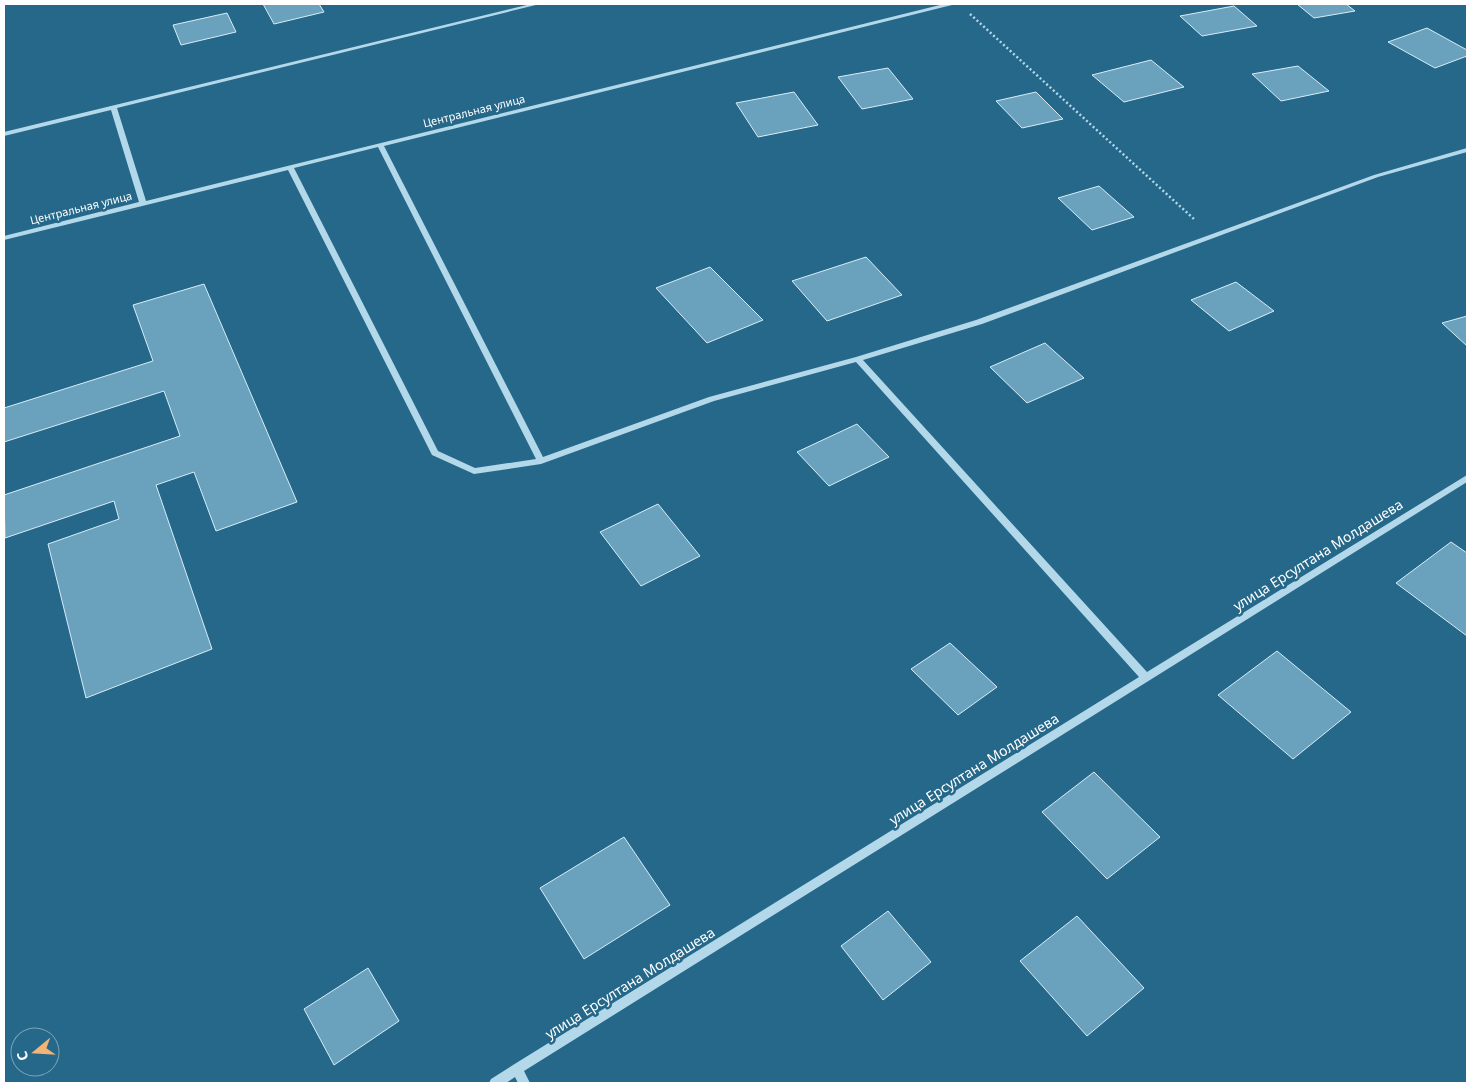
<svg xmlns="http://www.w3.org/2000/svg" width="1471" height="1087" viewBox="0 0 1471 1087" font-family="'Noto Sans',sans-serif">
	<style>
		.building { fill: #6aa2be; stroke: #d7edf8 }
		.lines { fill: none; stroke-linecap: round; stroke-linejoin: round }
		.path { stroke: #b3d8ea; stroke-width: 2.5; stroke-dasharray: 2 2.5; stroke-linecap: butt }
		.minor { fill: #b3d8ea; fill-rule: evenodd }
		.labels { text-anchor: middle; stroke-width: 5; stroke-linejoin: round; paint-order: stroke }
		.far-street-label { font-size: 11px; fill: #fff; stroke: #25688a }
		.street-label { font-size: 14px; fill: #fff; stroke: #25688a }
	</style>
	<rect width="100%" height="100%" fill="#25688a"/>
	<path class="building" d="M263 4H319L324 12 274 24Z
		M1297 4H1346L1355 11 1314 18Z
		M1234 6 1257 26 1202 36 1180 16Z
		M227 13 236 32 181 45 173 25Z
		M1427 28 1467 50V56L1435 68 1388 42Z
		M1151 60 1184 87 1124 102 1092 75Z
		M1298 66 1329 91 1281 101 1252 74Z
		M888 68 913 99 862 109 838 77Z
		M794 92 818 125 758 137 736 103Z
		M1036 92 1063 119 1022 128 996 101Z
		M1099 186 1134 217 1092 230 1058 198Z
		M866 257 902 295 827 321 792 281Z
		M710 267 763 320 707 343 656 288Z
		M1236 282 1274 311 1229 331 1191 300Z
		M204 284 297 502 216 531 194 472 156 485 212 649 86 698 48 544 119 519 114 501 5 538 4 495 180 436 164 391 4 442V408L153 361 133 305Z
		M1467 316V346L1442 323Z
		M1045 343 1084 378 1027 403 990 367Z
		M857 424 889 457 829 486 797 452Z
		M658 504 700 556 641 586 600 532Z
		M1451 542 1467 553V636L1396 583Z
		M950 643 997 687 958 715 911 669Z
		M1277 651 1351 712 1293 759 1218 695Z
		M1094 772 1160 837 1107 879 1042 812Z
		M624 837 670 905 584 959 540 888Z
		M888 911 931 962 883 1000 841 946Z
		M1077 916 1144 988 1087 1036 1020 961Z
		M368 968 399 1021 334 1065 304 1009Z"/>
	<g class="lines">
		<path class="path" d="M970 14 1194 219"/>
		<path class="minor" d="M531 4H540L117 108 146 201 944 4H953L952 5 384 146 543 457 709 397 856 357 976 320 1374 175 1467 148V152L1378 177 982 324 863 360 1147 672 1467 475V482L524 1071 530 1083H518L515 1077 506 1083H489L491 1079 513 1065 1139 677 856 362 714 401 541 464 474 474 432 455 288 170 4 240V236L139 202 111 110 4 136V132ZM378 147 536 459 475 468 438 451 294 168Z"/>
	</g>
	<g class="labels">
		<g class="far-street-label">
			<text transform="translate(474 111) rotate(-14)" y="4">Центральная улица</text>
			<text transform="translate(81 208) rotate(-14)" y="4">Центральная улица</text>
		</g>
		<g class="street-label">
			<text transform="translate(1318 555) rotate(-32)" y="5">улица Ерсултана Молдашева</text>
			<text transform="translate(974 769) rotate(-32)" y="5">улица Ерсултана Молдашева</text>
			<text transform="translate(630 983) rotate(-32)" y="5">улица Ерсултана Молдашева</text>
		</g>
	</g>
	<rect width="1471" height="1087" fill="none" stroke="#ffffff" stroke-width="10"/>
	<g transform="translate(35 1052) rotate(252)"><circle r="24" fill="#25688a" stroke="#7ca4b9"/>
	<path d="M0-4L9 19L0 12L-9 19Z" fill="#f3b477"/>
	<text y="-8" font-size="14" font-weight="bold" text-anchor="middle" fill="#ffffff">С</text>
	</g>
</svg>
